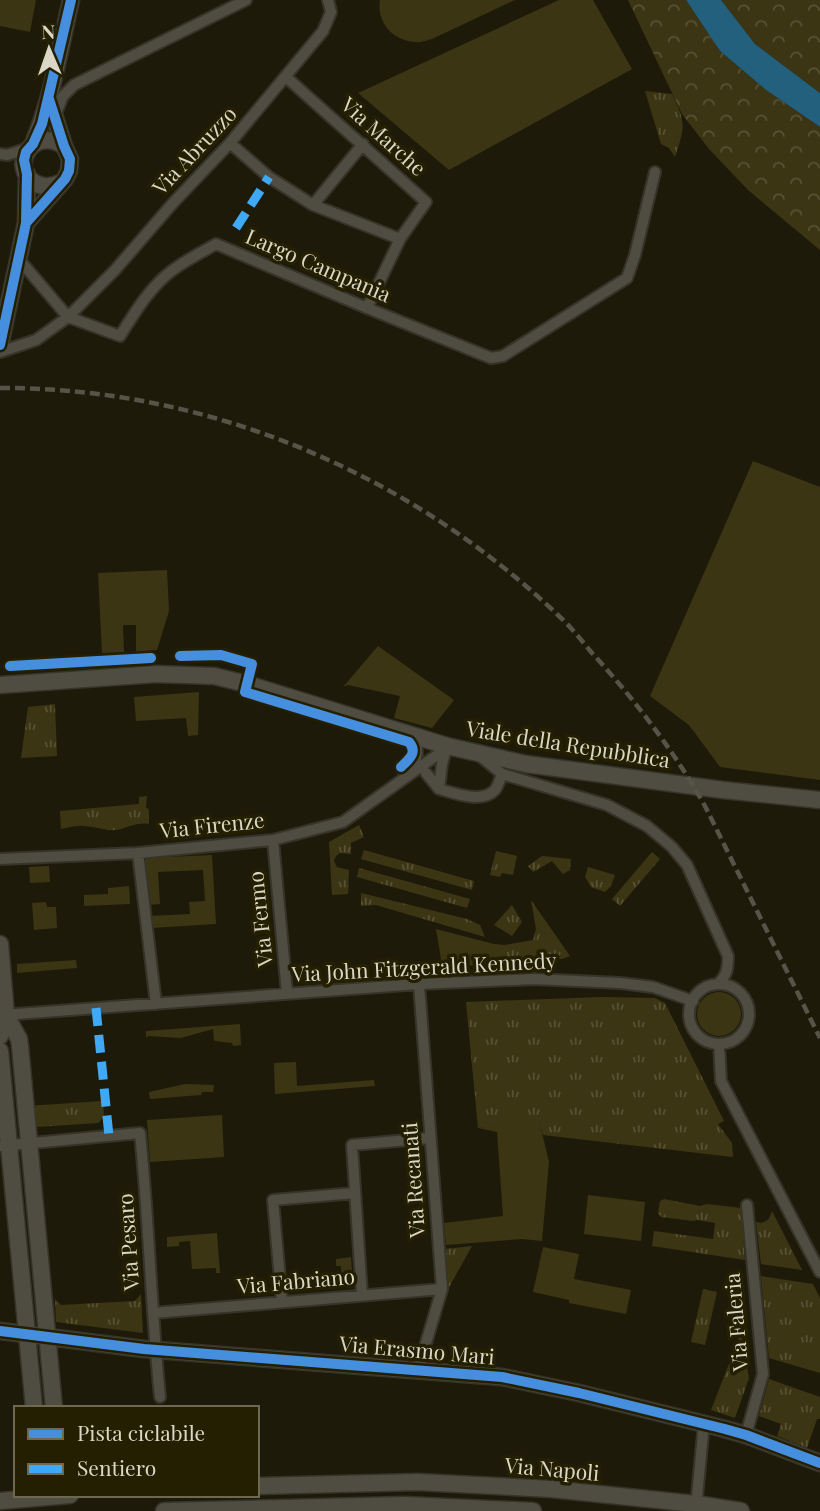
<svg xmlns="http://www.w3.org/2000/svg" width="820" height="1511" viewBox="0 0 820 1511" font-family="'Playfair Display',serif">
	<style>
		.green { fill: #3c3514 }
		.forest { fill: url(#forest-crowns) }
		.park { fill: url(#park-tufts) }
		.water { fill: #22607d }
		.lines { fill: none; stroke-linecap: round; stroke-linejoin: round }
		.street-casing { stroke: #363429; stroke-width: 14 }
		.secondary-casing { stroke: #363429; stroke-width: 19 }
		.street { stroke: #4f4d41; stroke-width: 10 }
		.secondary { stroke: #4f4d41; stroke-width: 16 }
		.rail { stroke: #565448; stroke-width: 4.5; stroke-dasharray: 10 5; stroke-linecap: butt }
		.quiet { stroke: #3fa9f5; stroke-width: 9; stroke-dasharray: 18 9; stroke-linecap: butt }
		.cycleway-casing { stroke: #251f02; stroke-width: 15 }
		.cycleway { stroke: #468fdf; stroke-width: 10 }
		.labels { text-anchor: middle; stroke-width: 7; stroke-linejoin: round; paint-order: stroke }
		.street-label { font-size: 21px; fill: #dad7c6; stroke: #251f02 }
	</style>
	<defs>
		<pattern id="forest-crowns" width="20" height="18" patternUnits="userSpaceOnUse" patternTransform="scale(1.75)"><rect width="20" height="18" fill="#3c3514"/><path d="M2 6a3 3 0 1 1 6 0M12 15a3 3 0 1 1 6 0" fill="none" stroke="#585235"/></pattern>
		<pattern id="park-tufts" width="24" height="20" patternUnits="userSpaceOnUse" patternTransform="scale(1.75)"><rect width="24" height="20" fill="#3c3514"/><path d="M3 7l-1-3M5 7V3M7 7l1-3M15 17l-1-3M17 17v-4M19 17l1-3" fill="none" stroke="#585235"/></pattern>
	</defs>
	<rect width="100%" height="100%" fill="#1d1a0a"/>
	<path class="green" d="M0 0H36L30 32 0 26Z
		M380 0H515L432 39C427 40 421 43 416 42 393 41 376 22 380 0Z
		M559 0H593L632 69 449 170 358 93Z
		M753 461 820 487V780L720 767 689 725 650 696Z
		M167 570 169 611 157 650 136 652V625H123L124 652 102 653 98 573Z
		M378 646 454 700 432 728 394 718 400 696 348 685 343 687Z
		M199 692 198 735 188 736 186 718 136 721 134 697Z
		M212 855 216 924 152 928 151 916 190 914 189 902 205 901 203 870 158 872 160 904 148 905 145 858Z
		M49 866 50 882 30 883 29 867Z
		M129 886 130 904 84 906V895L108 894V888Z
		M46 902 47 907H56L57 928 34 930 32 903Z
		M436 929 494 944 505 945V963L438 968 441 959Z
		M76 960 77 968 17 973V964Z
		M697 1014a22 22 0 1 1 44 0a22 22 0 1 1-44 0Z
		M240 1024 241 1045 233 1046 232 1043 214 1041 213 1029 181 1038 148 1036 146 1038V1031Z
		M296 1062 297 1086 374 1080 375 1086 275 1094 274 1063Z
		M185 1084 214 1085 213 1092H202L201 1095 150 1099 149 1092Z
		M222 1115 224 1157 150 1162 147 1120Z
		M539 1120 549 1162 542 1241 522 1239 446 1245 444 1223 503 1216 497 1132 478 1128Z
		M588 1195 645 1202 641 1241 584 1234Z
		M217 1233 220 1273H216V1268L192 1269 190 1241 179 1242V1246L167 1247V1237Z
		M543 1247 579 1254 574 1279 631 1290 626 1314 569 1303V1300L533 1292Z
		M351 1257 353 1285H339L338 1271H341V1266H336V1259Z"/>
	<path class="forest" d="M628 0H686L720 51 766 90 820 127V250L748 190 709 149 682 114Z
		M721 0H820V93L755 44Z"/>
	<path class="park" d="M645 91 672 94C686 122 685 127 675 157L669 148 661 144Z
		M55 704 57 756 21 758 28 707Z
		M147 796 146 807 149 810V824C136 822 128 828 116 830 105 831 94 826 83 826 75 825 68 828 61 829L60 811 139 804V797Z
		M359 825 364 837 351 843V854L340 853 336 856 334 861 337 867 349 870 348 894 332 895 329 842Z
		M364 850 474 881 472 890 361 859Z
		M496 851 517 856 513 875 502 873 500 877 490 875Z
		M652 852 660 859 620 906 612 899Z
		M542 856 571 859 570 870 563 874 552 861 533 872 528 866Z
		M588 867 615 875 611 886 605 892 591 887 585 877Z
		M359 868 470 899 467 908 357 877Z
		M361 893 467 919 480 925 485 937 376 905 361 906Z
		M531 900 570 956 562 959 505 963V945L533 940 536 929Z
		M512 905 522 922 512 936 494 925Z
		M601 997 655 998 665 1003 724 1121 718 1124 732 1143 733 1157 543 1135 539 1121 478 1128 466 1002Z
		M103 1101 104 1117 98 1123 36 1127 29 1125 27 1106Z
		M664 1199 700 1206 707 1204 741 1208 745 1260 652 1246 654 1231 713 1239 715 1223 697 1220 693 1221 661 1217 658 1213 660 1201Z
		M772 1211 802 1270 761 1264 756 1222 762 1223 769 1219Z
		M472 1246 447 1291 445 1249Z
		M761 1276 813 1284 820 1298V1373L769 1358Z
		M703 1289 717 1292 705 1345 691 1342Z
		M141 1294 143 1333 56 1322 55 1299 61 1305 135 1301Z
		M741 1333 749 1378 735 1418 711 1410Z
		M769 1379 820 1397V1419H817L807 1448 777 1436 781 1424 759 1416Z"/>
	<path class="water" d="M686 0H721L755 44 820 93V127L766 90 720 51Z"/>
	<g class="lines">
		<g class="street-casing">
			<path id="street" d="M286 77 426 202 400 239 367 308
				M55 116 63 96 74 85 246 0
				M230 143 269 177 313 205 400 239
				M0 154 7 155 29 148
				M313 205 363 144
				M18 258 68 317
				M68 317 120 336C132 317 144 297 160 281 176 265 197 255 216 244L367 308 491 358 503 356 627 278 635 255 655 172
				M0 352 36 340 68 317 115 270 173 203 230 143 323 31 331 12 328 0
				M446 749 442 764 439 789C454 793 482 804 495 790 498 786 500 779 502 774
				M479 755 502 774 607 805 647 826 672 847 687 865 728 956C728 969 727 975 718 984
				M411 772C417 759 419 750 414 736
				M426 773 439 789
				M273 840 287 993
				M138 853 156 1004
				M0 859 138 853 273 840 343 822 437 755 447 746
				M689 1014a30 30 0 1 1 60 0a30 30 0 1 1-60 0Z
				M3 1015 419 984 534 979 620 983 653 987 693 1001
				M719 1044 721 1081 820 1272
				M0 1146 140 1133C149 1221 151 1309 160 1397
				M362 1295 352 1145 430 1138
				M282 1302 273 1200 355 1193
				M153 1313 442 1289
				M418 1370 442 1289 419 984
				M746 1435 763 1374 747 1205
				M696 1507 704 1423"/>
		</g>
		<g class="secondary-casing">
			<path id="secondary" d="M33 144C52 98 60 48 71 0
				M62 182C53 187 44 188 35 183 8 167 33 125 64 146
				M26 223 65 179 69 171 70 159 64 146 49 99
				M0 345 26 223 27 174
				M0 685 156 674 214 676 247 684 447 746 526 764 723 790 820 800
				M0 944 6 1015 0 1036
				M6 1015 19 1039 20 1046 54 1408
				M0 1051 34 1408
				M0 1331 144 1349 502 1377 579 1393 725 1429 746 1435 820 1463
				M257 1486 418 1482 551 1489 696 1504 741 1511
				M0 1501 70 1495
				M164 1511 405 1505 533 1511"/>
		</g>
		<use href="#street" class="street"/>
		<use href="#secondary" class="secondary"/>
		<path class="rail" d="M0 388C208 387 411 474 560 617 572 628 582 641 592 653 635 700 674 751 705 806L820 1038"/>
		<path class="quiet" d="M236 228 269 177
			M96 1008 109 1136
			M161 1407V1408"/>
		<g class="cycleway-casing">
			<path id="cycleway" d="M26 223 65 179 69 171 70 159 64 146 49 99
				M0 345 26 223 27 174 24 160 26 152 33 144 42 124 71 0
				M180 656 221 655 252 664 245 692 409 742C418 753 409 759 401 767
				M10 666 151 658
				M0 1331 144 1349 502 1377 579 1393 725 1429 746 1435 820 1463"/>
		</g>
		<use href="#cycleway" class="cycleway"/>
	</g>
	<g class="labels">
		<g class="street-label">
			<text transform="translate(383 137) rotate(42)" y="7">Via Marche</text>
			<text transform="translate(195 151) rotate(-47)" y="7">Via Abruzzo</text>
			<text transform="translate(318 266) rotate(23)" y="7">Largo Campania</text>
			<text transform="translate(568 745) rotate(9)" y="7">Viale della Repubblica</text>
			<text transform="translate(212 826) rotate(-6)" y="7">Via Firenze</text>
			<text transform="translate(261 919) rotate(-96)" y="7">Via Fermo</text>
			<text transform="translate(424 968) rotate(-3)" y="7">Via John Fitzgerald Kennedy</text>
			<text transform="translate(414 1180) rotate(-94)" y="7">Via Recanati</text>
			<text transform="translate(129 1242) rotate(-94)" y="7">Via Pesaro</text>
			<text transform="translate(296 1282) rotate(-5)" y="7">Via Fabriano</text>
			<text transform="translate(737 1322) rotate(-95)" y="7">Via Faleria</text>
			<text transform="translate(417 1351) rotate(5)" y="7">Via Erasmo Mari</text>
			<text transform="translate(552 1470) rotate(5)" y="7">Via Napoli</text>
		</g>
	</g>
	<rect x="14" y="1406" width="245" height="91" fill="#251f02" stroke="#6d6950" stroke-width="2"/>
	<rect x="28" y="1429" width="35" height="10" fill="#468fdf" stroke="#6d6950" stroke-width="2"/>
	<text x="77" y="1441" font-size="21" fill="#dad7c6">Pista ciclabile</text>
	<rect x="28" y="1464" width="35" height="10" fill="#3fa9f5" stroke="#6d6950" stroke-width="2"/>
	<text x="77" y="1476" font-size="21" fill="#dad7c6">Sentiero</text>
	<g transform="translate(49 49) rotate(358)" stroke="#251f02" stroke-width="5" paint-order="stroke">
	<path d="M0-5L12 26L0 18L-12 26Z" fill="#dad7c6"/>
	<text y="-10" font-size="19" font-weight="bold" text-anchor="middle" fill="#dad7c6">N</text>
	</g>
</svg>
